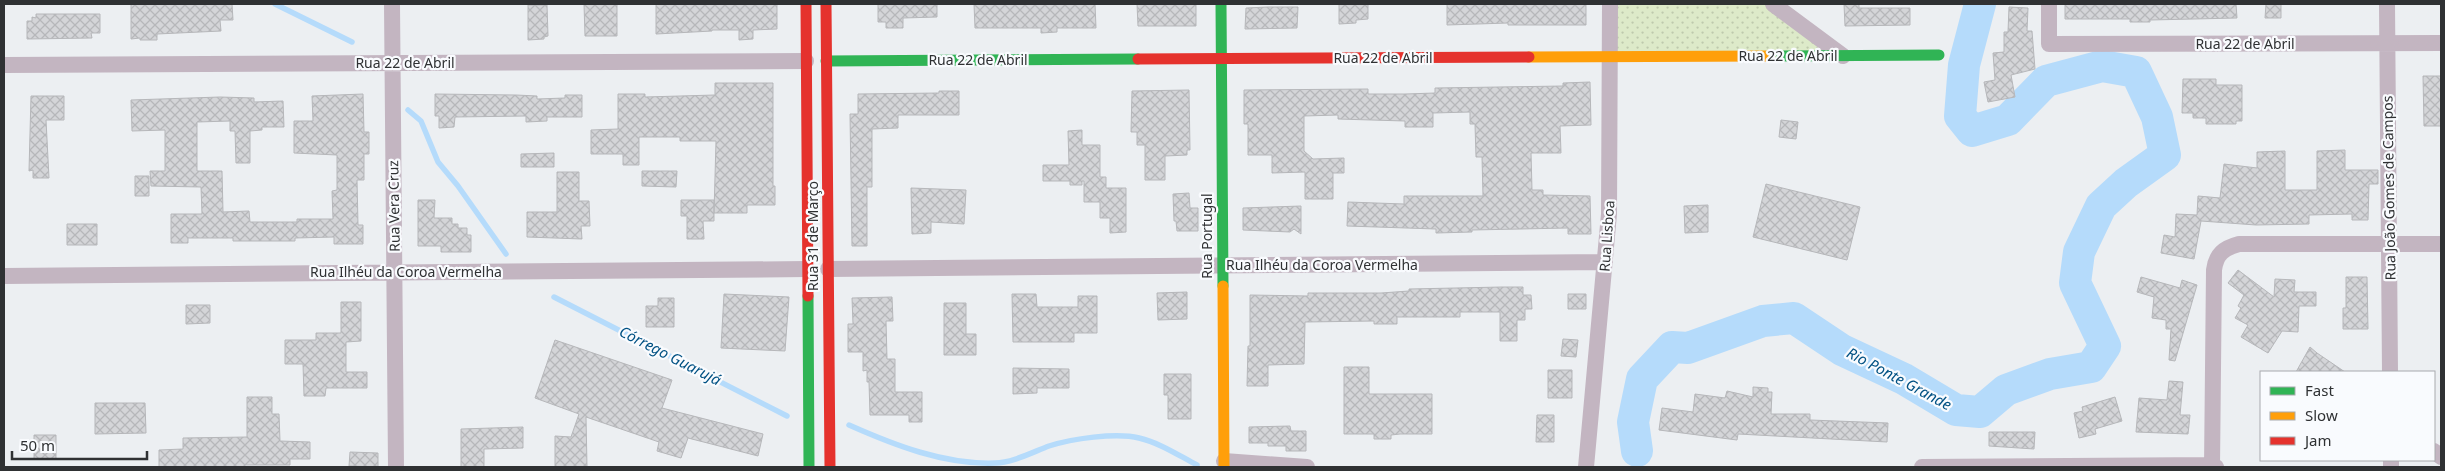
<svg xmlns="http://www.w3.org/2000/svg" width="2445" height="471" viewBox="0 0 2445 471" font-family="'Noto Sans',sans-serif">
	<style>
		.grass { fill: url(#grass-dots) }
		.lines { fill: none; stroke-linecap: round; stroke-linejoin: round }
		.stream { stroke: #b5dbfb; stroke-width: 5.5 }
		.river { stroke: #b5dbfb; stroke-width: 32 }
		.building { fill: url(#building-cross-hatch); stroke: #b6b7ba }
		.street { stroke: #c3b5c1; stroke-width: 16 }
		.fast { stroke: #30b455; stroke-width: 11 }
		.slow { stroke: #ff9f0a; stroke-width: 11 }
		.jam { stroke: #e5322d; stroke-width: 11 }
		.labels { text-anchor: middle; stroke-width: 4.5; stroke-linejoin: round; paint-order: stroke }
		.street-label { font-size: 14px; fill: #2f3133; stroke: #f9fbfe }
		.water-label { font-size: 15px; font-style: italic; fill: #005183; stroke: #f9fbfe }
	</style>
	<defs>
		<pattern id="grass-dots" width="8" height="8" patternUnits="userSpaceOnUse" patternTransform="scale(1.25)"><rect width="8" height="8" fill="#ddeac9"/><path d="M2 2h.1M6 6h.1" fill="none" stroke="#bec9ad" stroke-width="1.8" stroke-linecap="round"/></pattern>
		<pattern id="building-cross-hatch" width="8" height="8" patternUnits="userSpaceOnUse" patternTransform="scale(1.25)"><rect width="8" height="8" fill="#d4d5d8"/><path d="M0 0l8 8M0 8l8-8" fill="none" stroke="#b6b7ba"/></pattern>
	</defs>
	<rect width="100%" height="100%" fill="#eceff2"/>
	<path class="grass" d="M1610 4H1773L1843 56 1610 57Z"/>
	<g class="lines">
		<path class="stream" d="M275 4 352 42
			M408 110 421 121 438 162 458 186 506 254
			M554 297 787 416
			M849 425C894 445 945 465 995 463 1012 463 1033 452 1049 446 1071 439 1116 432 1139 438 1160 443 1178 455 1197 465"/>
		<path class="river" d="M1637 451 1633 422 1642 379 1672 347 1688 348 1763 321 1794 318 1842 350 1904 379 1956 410 1980 412 2006 390 2050 374 2091 367 2105 346 2075 283 2079 252 2101 206 2126 183 2165 155 2157 117 2136 72 2102 66 2046 81 2008 120 1972 131 1960 116 1964 65 1980 4"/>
	</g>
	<path class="building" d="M131 4H232L233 20H220L221 31 157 34V40H140V38L131 39Z
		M584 4H617V36H585Z
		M656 4H777V29L753 30V39L739 40V30H712V31L656 34Z
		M878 4H937V17L903 18V28H886V22H878Z
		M974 4H1095L1096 28H1057V32L1041 33V28H975Z
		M1137 4H1196V26H1138Z
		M1339 4H1368V19L1356 20V23L1339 24Z
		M1447 4H1586V25H1508V23L1447 25Z
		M1844 4H1859V8H1910V25L1845 26Z
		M2065 4H2236L2237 18 2150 20V22H2130V19H2065Z
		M2266 4H2281V18H2265Z
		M528 5H547L548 36 544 37V39L528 40Z
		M1268 7H1298L1297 28 1245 29 1246 8Z
		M2009 7 2028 8 2027 31H2032L2035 69 2011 75 2015 97 1988 102 1984 82 1995 80 1993 53 2004 52V32H2008Z
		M36 14H100V33H91L92 38 27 39V21H32V17L36 18Z
		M2423 76H2441V126H2424Z
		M2183 79H2216V85H2242V121H2236V124H2206V118H2193V113H2182Z
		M1590 82 1591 125 1560 126 1561 153H1531L1532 190H1543V195L1590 196 1591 234H1568V228L1472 230V232L1436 233V229L1347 226 1348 202 1404 204V196H1483L1482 157H1476L1475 124H1470V112L1433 113V127H1405V121L1338 119V115L1304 116V151L1313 159 1344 158V173H1333V199H1305V172L1272 173V155H1248V124H1244V90L1368 89V94H1405L1435 93V88L1563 86V83Z
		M715 83H773V186H775V205H747V213H714L716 141H680V137H639V165H623V154H591V130L618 129V94H645V97L715 95Z
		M1189 90 1190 150H1187V155L1165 156V180H1145V145H1137V132H1131L1132 91Z
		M939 91H959V115H898V128L872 129V187H867V246H852L850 114H858V94L939 93Z
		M363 94 364 132H369V154H364V180H357L358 225H363V244H334V237L295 238V241H233V238H188V243H171V214H202L201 187 151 186 150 171H165V130L132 131 131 100 220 97 254 98V102L283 101 284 127H262V130L250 131V163H236L235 131H230V121L197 122V171H222L223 212 249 211 250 222H297V219H333L332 191 337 190V155L294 153V121H313L312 96Z
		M435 94 516 95 537 96V99L565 98V95H582V117H547V121L526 122V116L455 117 454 127 439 128V116H435Z
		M31 96H64V120H46L49 178H33V170L29 171Z
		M1781 120 1798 122 1796 139 1779 137Z
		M1082 130V145H1100V177H1106V188H1126V232L1110 233V218H1100V202H1084V181H1082V185H1070V181H1043V165H1069L1068 131Z
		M2345 150V170H2378V184H2369L2368 220H2352V214L2309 215V224L2256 225 2201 221 2194 259 2161 253 2164 235 2175 237 2176 214 2197 215 2198 196 2220 198 2224 164 2257 168V152L2285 151V190H2317V151Z
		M554 153V167H521V154Z
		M642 171H677L676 187 642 186Z
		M557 172H579V201H589L590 226H581L582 239 527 237V212H557Z
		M135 176H149V196H135Z
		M1766 184 1860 207 1847 260 1753 237Z
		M911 188 966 190 964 224 931 222V233L912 234Z
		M1189 193 1190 208H1198V231H1177L1176 221H1174L1173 194Z
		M418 200H435L434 218H452V224H458V228H467V235H471V252H441V246H418Z
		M681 200H714V221H703L704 239H687V216H681Z
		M1708 205V232L1685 233 1684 206Z
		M1301 206V234L1294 229 1290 232 1243 230V208Z
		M67 224H97V245H67Z
		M2238 270 2274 297 2275 279 2295 280 2294 292H2316V306H2299L2298 332 2282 331 2268 353 2241 337 2248 325 2235 318 2241 308 2238 306 2244 295 2228 283Z
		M2141 277 2180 288 2182 280 2197 285 2175 361 2169 360 2171 329H2166V320L2152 318 2154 297 2137 292Z
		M2346 277H2367L2368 329H2343V308H2346Z
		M1502 287H1523V295H1531L1532 309H1525V320H1517V341H1500V312H1460V317H1397V324H1374V321L1305 322 1304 364 1268 365V386H1247L1248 346H1250V295L1308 296V293H1381L1409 291V289Z
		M1187 292V319L1158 320 1157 293Z
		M724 294 789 297 785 351 721 348Z
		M1012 294H1036L1037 307H1078V296H1097V333H1074V342H1013Z
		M1568 294H1586V309H1568Z
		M892 297 893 321H886L887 359H895V392H922V422H909V415H870L869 382H867V370L863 371V352H848V324H853L852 298Z
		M658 298H674V327H646V306H658Z
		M341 302H361V341L346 342V372H367V388H326L325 396H304L303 364H285V340H316V333H341Z
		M944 303H966V334H976V355H944Z
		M186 305H210V323L186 324Z
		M1563 339 1578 340 1576 357 1561 356Z
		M555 340 672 380 662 408 763 434 758 456 688 438 681 458 657 451 659 442 586 417 587 467H555V436L571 437 579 414 535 398Z
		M2310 347 2317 353 2345 372H2296Z
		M1344 367H1369V394H1432V434H1400L1391 435V439H1374V434H1344Z
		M1013 368 1069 369V388H1037V393L1013 394Z
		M1548 370H1572V398H1548Z
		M1164 374H1191V419H1168V395H1164Z
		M2169 381 2183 382 2180 415H2190L2188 434 2136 432 2139 398 2167 400Z
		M1753 387 1768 388V392H1772L1771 414H1810V420L1888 423 1887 442 1738 434 1737 440 1659 430 1662 408 1693 412 1695 394 1725 398 1727 391 1753 397Z
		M247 397H272V414H279L280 441 310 442V459H290V465H245V467H159V450L183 449V438L247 437Z
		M2115 397 2122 421 2095 429 2096 434 2079 438 2074 413 2083 411 2082 407Z
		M95 403H145L146 433 95 434Z
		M1537 415H1554V442H1536Z
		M1290 426 1291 431H1306V451H1286V446H1268V443H1249V427Z
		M523 427V448L484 449V467H461V429Z
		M1989 432H2035L2034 449 1989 446Z
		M34 435H56V459H34Z
		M350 452 378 453V467L349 466Z"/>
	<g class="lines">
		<path class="street" d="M392 4 396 467
			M1773 4 1843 56
			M2049 4V44L2441 43
			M2387 4 2390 372
			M4 65 806 61
			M828 269 1605 262
			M4 276 807 269
			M2434 451 2441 457
			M2391 460V467
			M1224 461 1307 467
			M1586 467 1609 214 1610 4
			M1922 467 2212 465 2216 467
			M2212 467 2214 270C2216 254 2224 248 2239 244H2441"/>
		<path class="fast" d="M1221 4 1223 286
			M1770 56 1939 55
			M826 61 1138 59
			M808 296 809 467"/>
		<path class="slow" d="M1529 57 1770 56
			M1223 286 1224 467"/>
		<path class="jam" d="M806 4 808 296
			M826 4 830 467
			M1138 59 1529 57"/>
	</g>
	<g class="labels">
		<g class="street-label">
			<text x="2245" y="49">Rua 22 de Abril</text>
			<text x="1788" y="61">Rua 22 de Abril</text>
			<text x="1383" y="63">Rua 22 de Abril</text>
			<text x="978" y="65">Rua 22 de Abril</text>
			<text x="405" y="68">Rua 22 de Abril</text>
			<text transform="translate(2389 188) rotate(-91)" y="5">Rua João Gomes de Campos</text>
			<text transform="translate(394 206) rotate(-91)" y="5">Rua Vera Cruz</text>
			<text transform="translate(813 236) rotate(-90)" y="5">Rua 31 de Março</text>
			<text transform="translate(1207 236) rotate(-90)" y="5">Rua Portugal</text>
			<text transform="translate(1607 236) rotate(-86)" y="5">Rua Lisboa</text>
			<text x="1322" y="270">Rua Ilhéu da Coroa Vermelha</text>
			<text x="406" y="277">Rua Ilhéu da Coroa Vermelha</text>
		</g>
		<g class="water-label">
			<text transform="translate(670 356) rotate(27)" y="5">Córrego Guarujá</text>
			<text transform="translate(1899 379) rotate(28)" y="5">Rio Ponte Grande</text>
		</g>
	</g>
	<rect width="2445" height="471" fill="none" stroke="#2f3133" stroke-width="10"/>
	<rect x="2260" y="371" width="175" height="90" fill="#f9fbfe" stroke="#a8aaad"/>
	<rect x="2270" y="387" width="25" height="8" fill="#30b455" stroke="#a8aaad"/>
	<text x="2305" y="396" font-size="15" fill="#2f3133">Fast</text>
	<rect x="2270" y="412" width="25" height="8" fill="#ff9f0a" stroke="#a8aaad"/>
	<text x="2305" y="421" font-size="15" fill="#2f3133">Slow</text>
	<rect x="2270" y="437" width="25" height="8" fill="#e5322d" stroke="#a8aaad"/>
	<text x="2305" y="446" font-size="15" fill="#2f3133">Jam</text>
	<path d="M12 451v8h135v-8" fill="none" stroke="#2f3133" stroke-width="2.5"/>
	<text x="20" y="451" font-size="15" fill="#2f3133" stroke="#f9fbfe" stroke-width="4" paint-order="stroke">50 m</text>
</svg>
